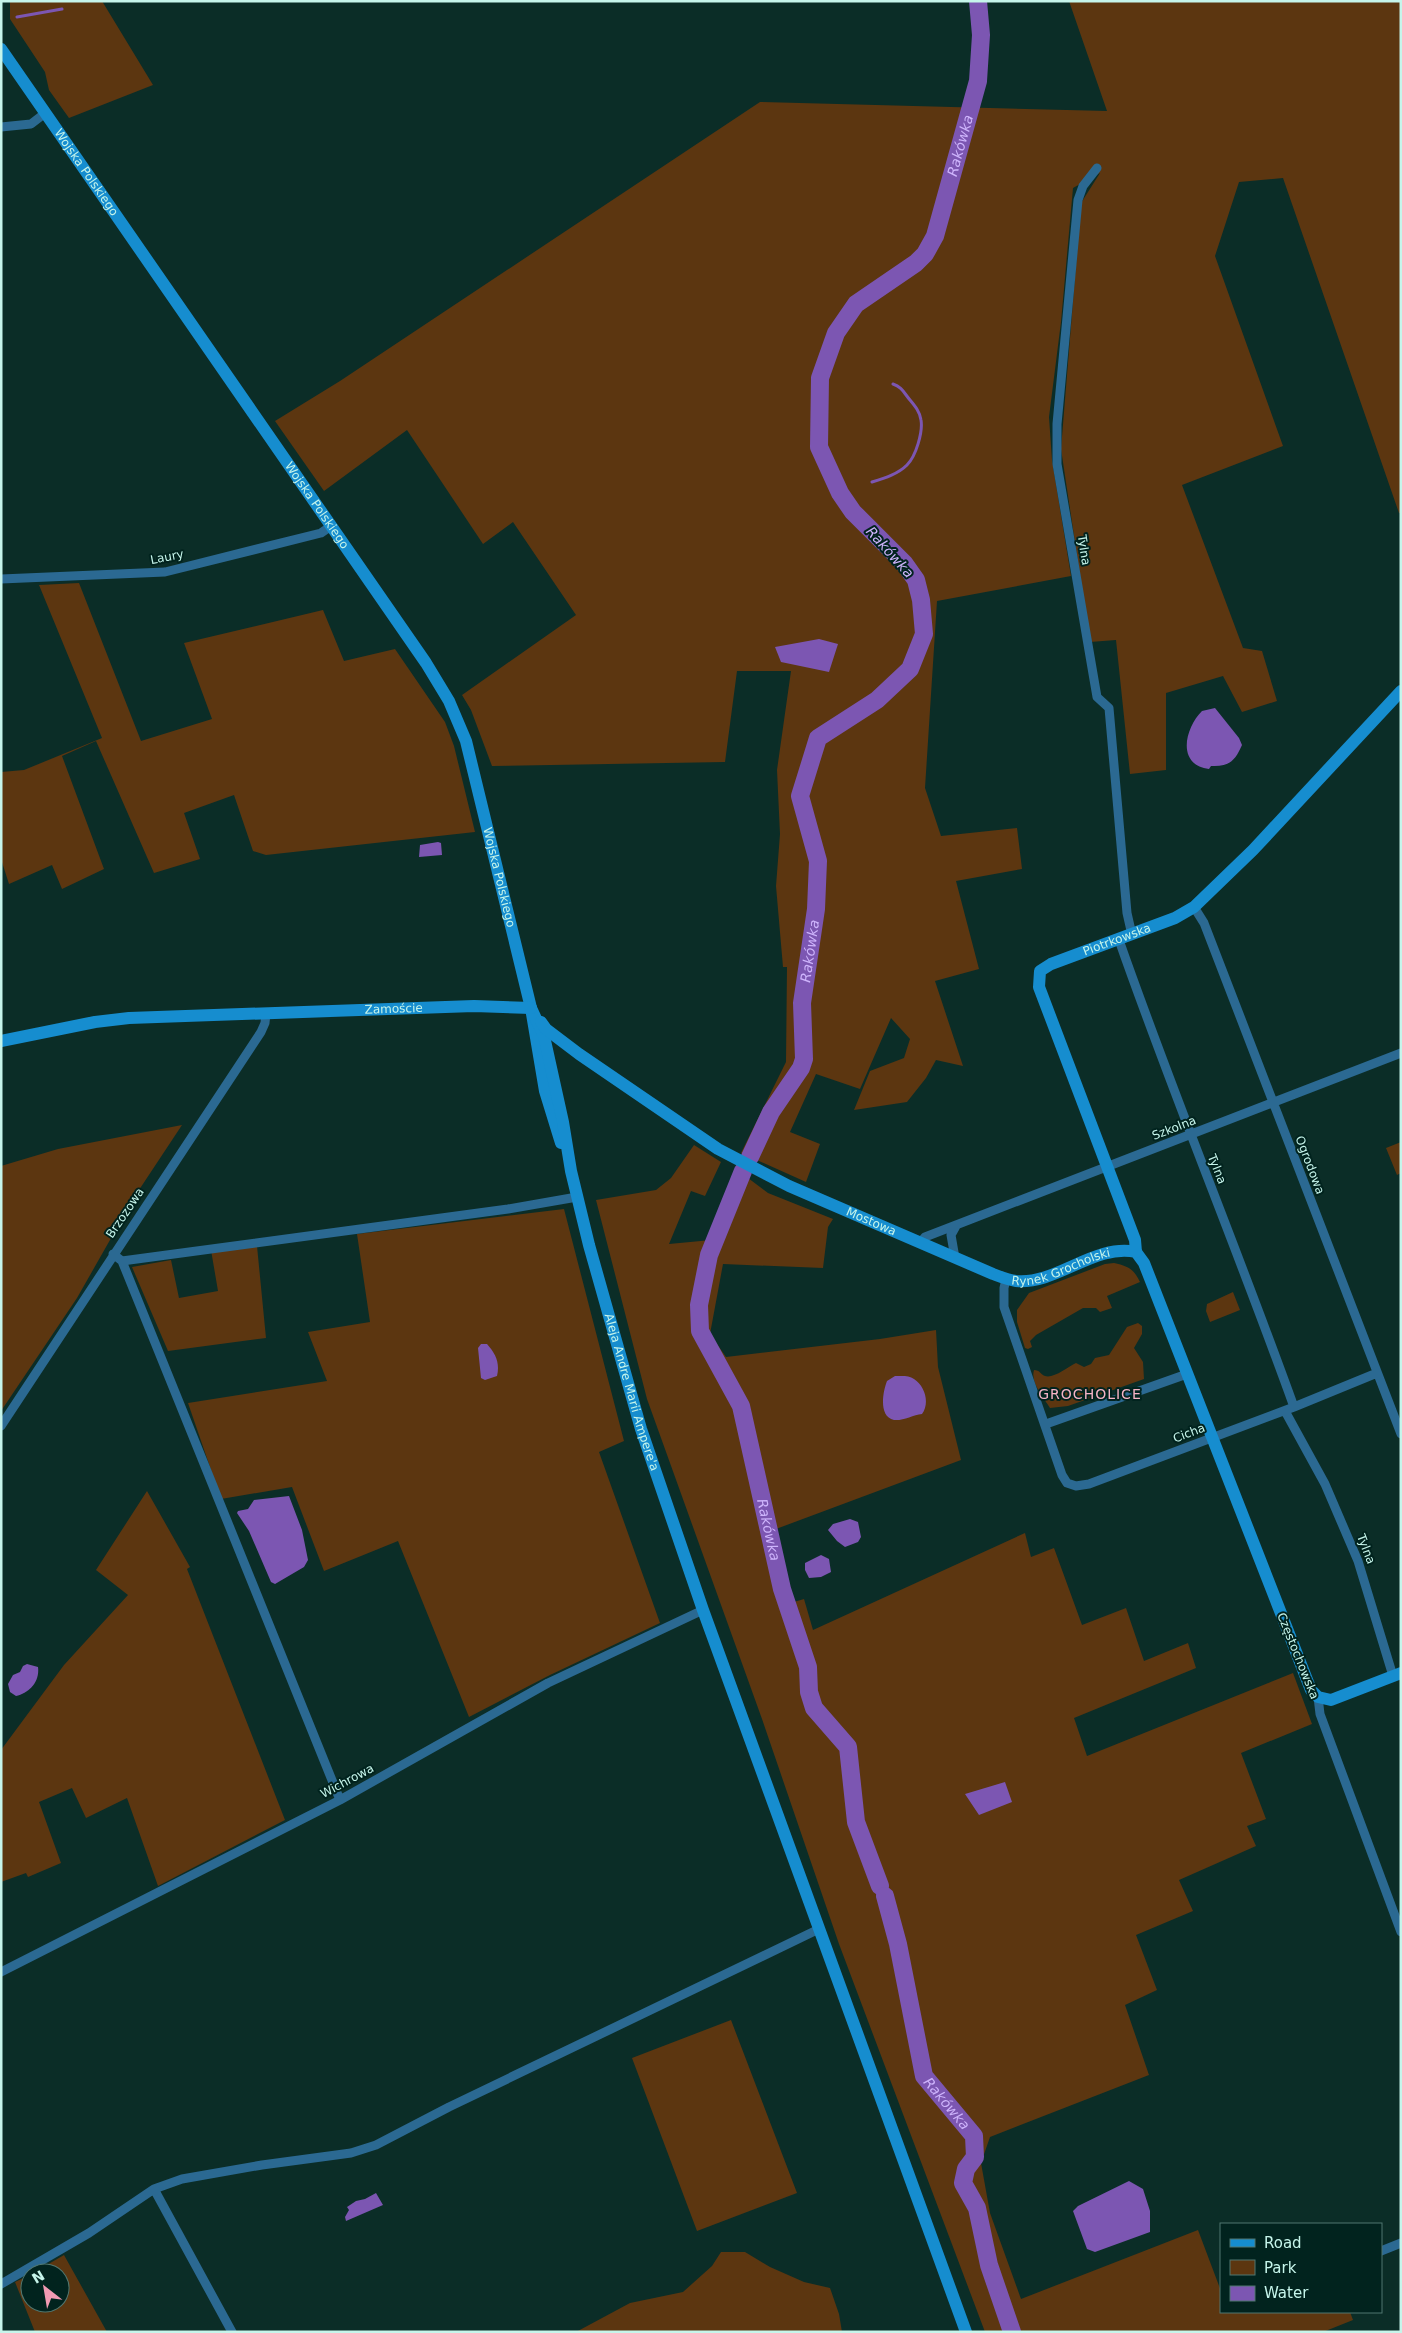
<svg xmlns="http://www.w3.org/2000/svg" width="1402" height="2333" viewBox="0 0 1402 2333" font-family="'DejaVu Sans',sans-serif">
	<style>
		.green { fill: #5c3610 }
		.water { fill: #7c56b2 }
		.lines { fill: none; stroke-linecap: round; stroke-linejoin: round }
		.stream { stroke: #7c56b2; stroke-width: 3 }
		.river { stroke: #7c56b2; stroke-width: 18 }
		.street { stroke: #2b6992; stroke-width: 9 }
		.secondary { stroke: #168dcf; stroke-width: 12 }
		.labels { text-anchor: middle; stroke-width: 4; stroke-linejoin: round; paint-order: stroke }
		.street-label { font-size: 12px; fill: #c6f5eb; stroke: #01231e }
		.water-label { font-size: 14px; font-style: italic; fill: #ceb4fc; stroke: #01231e }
		.neighbourhood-label { font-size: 14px; letter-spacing: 1px; fill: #f6b4c6; stroke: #01231e }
	</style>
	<rect width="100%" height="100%" fill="#0b2d27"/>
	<path class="green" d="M10 1H102L153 85 69 118 49 90 45 72 10 19Z
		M1069 1H1401V513H1399L1283 178 1239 182 1215 256 1283 446 1182 485 1243 648 1262 651 1277 701 1242 712 1223 676 1166 693V770L1130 774 1116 640 1090 642 1061 449 1081 203 1100 173 1073 188 1061 322 1049 417 1052 460 1071 576 937 601 925 788 941 836 1017 828 1022 869 956 881 979 969 935 981 963 1066 936 1060 926 1078 907 1102 854 1110 870 1071 904 1058 910 1039 891 1018 860 1089 816 1074 790 1132 820 1144 806 1182 741 1153 786 1062 787 967H783L776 886 780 834 777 770 791 671H737L725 762 492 766 471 710 462 695 576 615 513 522 483 544 407 430 324 491 275 421 340 381 760 102 1107 111Z
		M79 583 141 741 212 719 184 643 323 610 344 661 395 649 445 722 454 746 475 832 266 855 253 851 234 795 184 813 200 859 154 873 96 741 62 756 104 869 62 889 52 865 9 884 1 859V772L24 770 102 738 39 585Z
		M182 1125 135 1196 77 1298 1 1411V1166L58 1149Z
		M1401 1142V1173L1397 1175 1386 1148Z
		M694 1145 721 1162 705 1196 691 1191 669 1244 722 1239 748 1178 768 1193 833 1219 828 1227 823 1268 723 1264 710 1334 726 1357 880 1339 936 1330 938 1367 961 1460 776 1529 794 1602 804 1599 813 1630 1025 1533 1031 1557 1054 1548 1082 1625 1126 1608 1144 1661 1188 1643 1196 1668 1074 1718 1087 1756 1293 1673 1312 1724 1241 1753 1266 1819 1247 1826 1256 1846 1179 1880 1193 1911 1136 1935 1157 1990 1125 2005 1149 2075 990 2137 981 2163 990 2213 1021 2299 1198 2230 1221 2291V2312H1350L1353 2320 1323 2332H985L839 1944 762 1719 647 1399 596 1200 656 1190 671 1178Z
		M564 1209 624 1441 599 1452 660 1623 550 1675 469 1717 398 1541 324 1571 292 1487 221 1499 188 1403 327 1381 308 1332 370 1322 357 1234Z
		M257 1246 266 1338 168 1351 132 1267 171 1260 179 1298 218 1291 211 1250Z
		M1114 1263C1128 1266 1134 1269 1140 1282L1107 1296 1112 1308 1100 1312 1096 1308H1083L1036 1335 1030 1341 1032 1347 1028 1349 1025 1348 1017 1322V1310L1029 1293 1105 1264Z
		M1233 1292 1240 1310 1210 1322 1206 1311 1207 1304Z
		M1138 1323 1142 1326V1334L1134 1348 1143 1362 1144 1379 1068 1406 1050 1408C1044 1398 1030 1383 1034 1370 1040 1370 1040 1374 1045 1376 1053 1379 1068 1367 1076 1363L1084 1367 1091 1364 1095 1358 1109 1355 1127 1327Z
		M147 1491 190 1567 187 1569 285 1820 158 1886 127 1798 86 1818 72 1788 39 1802 61 1863 28 1877 26 1873 1 1882V1750L64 1665 128 1595 96 1570Z
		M731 2020 797 2193 697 2231 632 2058Z
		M721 2252H745L770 2267 804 2282 830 2288 839 2314 842 2332H576L630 2303 683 2292 712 2266Z
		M64 2255 107 2332H35L15 2282 30 2275V2303H60V2273H33Z"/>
	<path class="water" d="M819 639 838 644 829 672 781 662 775 647Z
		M1215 708 1239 738 1242 745C1235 761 1229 767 1211 766L1209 769C1176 765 1185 728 1202 711Z
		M438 842 441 843 442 855 419 857 420 845Z
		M481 1344H487C496 1354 500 1363 497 1376L485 1380 481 1378 478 1348Z
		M895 1376C901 1376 909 1375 914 1379 925 1386 930 1403 922 1414 913 1415 903 1421 894 1420 878 1417 883 1391 887 1381Z
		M289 1496 302 1530 308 1560 304 1567 275 1584 271 1582 249 1531 237 1513 238 1511 248 1509 254 1500Z
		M850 1519 858 1522 861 1537 858 1542 845 1547 837 1541 828 1530 833 1524Z
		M821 1555 829 1559 831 1572 821 1577 809 1578 805 1570V1563Z
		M27 1664 38 1667C40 1682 29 1693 16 1696L10 1692 8 1684 13 1675 20 1672 23 1666Z
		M1005 1782 1012 1802 979 1815 965 1794Z
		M1129 2181 1143 2189 1150 2211V2232L1095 2252 1087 2249 1073 2211 1078 2206Z
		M376 2193 383 2205 346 2221 345 2217 349 2210 347 2207 356 2201 365 2199Z"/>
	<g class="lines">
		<path class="stream" d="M17 17 62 9
			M872 482C885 478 898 474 907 465 916 456 923 432 921 420 920 412 915 406 910 400 904 393 902 387 893 384"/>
		<g class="river">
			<path id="s1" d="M750 1157 771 1112 801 1068 804 1059 802 1003 816 909 818 861 800 796 818 738 877 700 910 669 924 634 921 600 916 580 904 563 853 512 840 493 819 447 820 378 836 333 856 304 916 263 925 254 935 236 978 81 981 35 978 1"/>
			<path id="s2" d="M743 1171 709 1255 699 1305 700 1331 741 1406 782 1589 808 1667 809 1692 814 1708 848 1747 856 1822 880 1886"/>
			<path id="s3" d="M885 1896 898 1944 924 2076 974 2136 975 2157 966 2169 963 2183 977 2208 989 2265 1012 2332"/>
		</g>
		<path class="street" d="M1 127 31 124 44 114
			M1097 168 1083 186 1078 200 1057 424V464L1097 697 1109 708 1127 913 1132 935
			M1 579 165 572 321 533 331 526
			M1194 907 1204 923 1401 1434
			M1119 940C1174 1097 1238 1251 1294 1407
			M920 1243 925 1237 1401 1053
			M113 1254 122 1261 340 1800
			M955 1258 951 1235 956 1226
			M122 1261 508 1209 577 1197
			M1006 1279 1004 1288V1307L1062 1475 1067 1483 1076 1486 1089 1484 1294 1407 1377 1373
			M1285 1411 1325 1484 1358 1561 1393 1676
			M1046 1424 1187 1374
			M1 1426 261 1032 265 1023 266 1013
			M1318 1697 1320 1714 1401 1932
			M1 1972 340 1800 548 1683 703 1610
			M154 2189 182 2179 262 2165 351 2153 376 2145 449 2107 819 1929
			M1381 2251 1401 2243
			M1 2284 89 2233 154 2189 232 2332"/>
		<g class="secondary">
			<path id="s4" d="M1 49 426 663 449 701 466 741 531 1008 545 1091 561 1143"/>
			<path id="s5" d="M531 1008 544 1036 563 1122 571 1171 589 1245 641 1429 703 1610 966 2332"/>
			<path id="s6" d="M541 1022 546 1029 579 1054 718 1149 789 1186 993 1274C1001 1277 1008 1280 1016 1281 1056 1285 1095 1243 1136 1252L1144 1263 1311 1690 1318 1697 1331 1700 1401 1673"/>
			<path id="s7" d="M1 1041 95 1022 129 1018 474 1006 531 1008"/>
			<path id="s8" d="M1136 1252 1135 1240 1039 987 1040 971 1051 964 1175 918 1194 907 1253 850 1401 691"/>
		</g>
	</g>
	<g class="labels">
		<g class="street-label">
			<text dy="4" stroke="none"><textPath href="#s4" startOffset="150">Wojska Polskiego</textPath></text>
			<text dy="4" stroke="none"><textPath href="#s4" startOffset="555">Wojska Polskiego</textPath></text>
			<text transform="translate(1084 550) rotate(81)" y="4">Tylna</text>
			<text transform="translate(167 557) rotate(-11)" y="4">Laury</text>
			<text dy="4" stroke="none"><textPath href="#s4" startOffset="975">Wojska Polskiego</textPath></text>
			<text dy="4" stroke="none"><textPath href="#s8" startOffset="382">Piotrkowska</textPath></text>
			<text dy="4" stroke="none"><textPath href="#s7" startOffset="395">Zamoście</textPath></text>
			<text transform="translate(1174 1128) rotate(-21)" y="4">Szkolna</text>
			<text transform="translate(1310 1165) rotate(69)" y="4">Ogrodowa</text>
			<text transform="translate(1217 1169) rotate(68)" y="4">Tylna</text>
			<text transform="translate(125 1213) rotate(-56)" y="4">Brzozowa</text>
			<text dy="4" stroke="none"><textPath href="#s6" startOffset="388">Mostowa</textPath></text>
			<text dy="4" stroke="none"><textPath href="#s6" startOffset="592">Rynek Grocholski</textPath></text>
			<text dy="4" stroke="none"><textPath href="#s5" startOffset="398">Aleja Andre Marii Ampere'a</textPath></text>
			<text transform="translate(1189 1433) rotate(-21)" y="4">Cicha</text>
			<text transform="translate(1366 1549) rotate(69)" y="4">Tylna</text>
			<text transform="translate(1298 1656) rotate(68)" y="4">Częstochowska</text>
			<text transform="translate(347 1781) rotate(-28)" y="4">Wichrowa</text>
		</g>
		<g class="water-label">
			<text dy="5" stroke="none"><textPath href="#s1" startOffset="1166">Rakówka</textPath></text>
			<text transform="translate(890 552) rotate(48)" y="5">Rakówka</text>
			<text dy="5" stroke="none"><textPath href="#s1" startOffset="221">Rakówka</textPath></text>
			<text dy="5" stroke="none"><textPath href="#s2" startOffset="380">Rakówka</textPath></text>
			<text dy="5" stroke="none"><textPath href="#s3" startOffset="220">Rakówka</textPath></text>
		</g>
		<g class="neighbourhood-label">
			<text x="1090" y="1399">GROCHOLICE</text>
		</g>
	</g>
	<rect width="1402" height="2333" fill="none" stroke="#c6f5eb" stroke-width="5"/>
	<rect x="1220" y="2223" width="162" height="90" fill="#01231e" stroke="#507770"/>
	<rect x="1230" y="2239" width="25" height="8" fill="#168dcf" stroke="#507770"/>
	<text x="1264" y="2248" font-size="15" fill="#c6f5eb">Road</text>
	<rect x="1230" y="2260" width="25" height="15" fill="#5c3610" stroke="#507770"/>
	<text x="1264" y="2273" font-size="15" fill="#c6f5eb">Park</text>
	<rect x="1230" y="2286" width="25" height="15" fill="#7c56b2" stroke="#507770"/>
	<text x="1264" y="2298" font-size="15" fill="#c6f5eb">Water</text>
	<g transform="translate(45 2288) rotate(329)"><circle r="24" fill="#01231e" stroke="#507770"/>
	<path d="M0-4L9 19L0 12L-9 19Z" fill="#f19ab3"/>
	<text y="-8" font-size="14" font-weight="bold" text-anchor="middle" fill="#c6f5eb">N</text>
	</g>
</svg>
